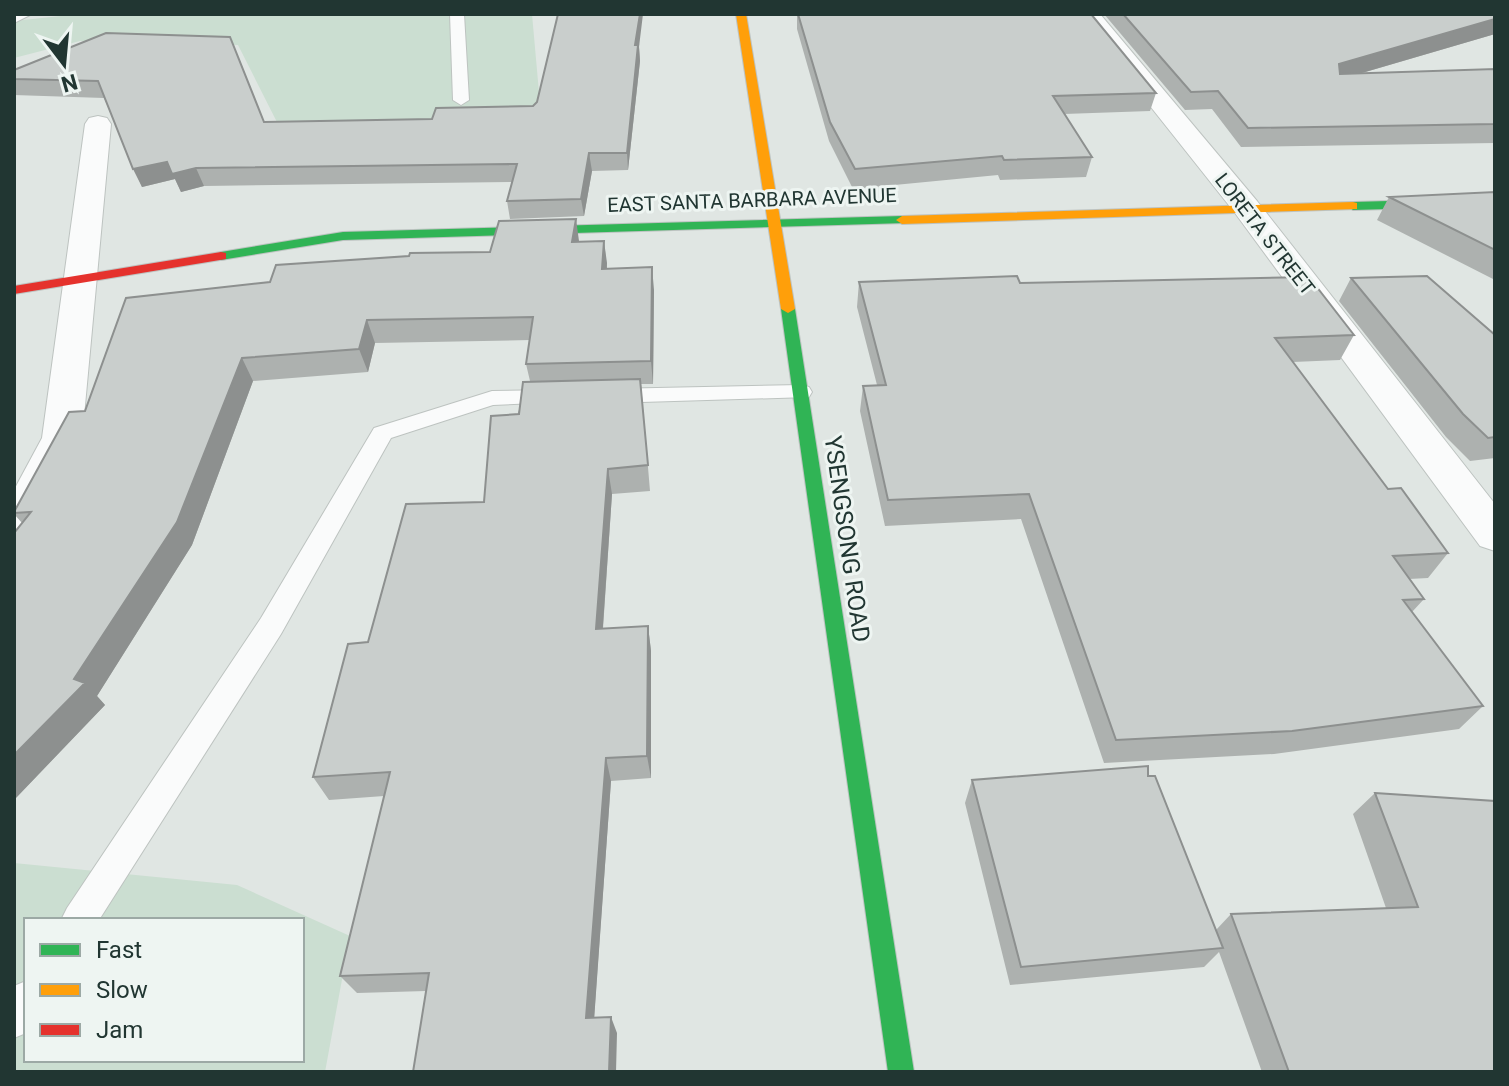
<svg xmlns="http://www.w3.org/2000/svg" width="1509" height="1086" viewBox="0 0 1509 1086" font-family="Roboto,sans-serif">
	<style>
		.green { fill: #cbded1; fill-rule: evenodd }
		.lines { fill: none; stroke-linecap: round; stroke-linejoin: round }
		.lane-casing { stroke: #bdc3c0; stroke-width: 2 }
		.street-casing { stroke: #bdc3c0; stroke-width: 2 }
		.fast-casing { stroke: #bdc3c1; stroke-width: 2 }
		.slow-casing { stroke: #bdc3c1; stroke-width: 2 }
		.jam-casing { stroke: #bdc3c1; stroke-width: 2 }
		.lane { fill: #fafbfb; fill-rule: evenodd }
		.street { fill: #fafbfb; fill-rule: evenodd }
		.fast { fill: #30b455; fill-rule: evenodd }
		.slow { fill: #ff9f0a; fill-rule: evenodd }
		.jam { fill: #e5322d; fill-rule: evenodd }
		.wall { fill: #adb1af }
		.shaded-wall { fill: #8d908f }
		.building { fill: #c9cecc; stroke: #8d908f; stroke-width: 2 }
		.labels { text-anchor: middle; stroke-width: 6; stroke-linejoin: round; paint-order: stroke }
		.far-street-label { font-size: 20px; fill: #213632; stroke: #eef5f2 }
		.street-label { font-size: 24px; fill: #213632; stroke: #eef5f2 }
	</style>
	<rect width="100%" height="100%" fill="#e0e6e3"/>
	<path class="green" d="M79 14H532L541 115 284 136 238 45 80 41 14 58V21Z
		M14 863 237 885 350 936 325 1072H14ZM26 920H302V1060H26Z"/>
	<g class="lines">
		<g class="lane-casing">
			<path id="lane" d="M14 14H32L14 23Z
				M450 14H464L469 100 461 105 453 100Z
				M801 385 809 387 812 392 809 397 609 403 601 401 598 396 601 391 609 389Z
				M553 390 561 392 564 397 561 402 493 405 391 438 281 634 99 920H61L67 908 261 618 374 428 492 391Z
				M26 981V1033L14 1038V986Z"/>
		</g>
		<g class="street-casing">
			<path id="street" d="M1077 14H1100L1257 201 1495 504V551L1480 546 1235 213Z
				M98 116 107 118 111 124 82 438 39 522 29 536 14 541V490L42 438 85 124 89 118Z"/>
		</g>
		<g class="fast-casing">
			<path id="fast" d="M1495 198V206L1353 210 1347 206 1353 202Z
				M902 216 906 217V223L343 240 221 260 214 256 221 252 343 232Z
				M788 305 795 309 914 1072H888L781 309Z"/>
		</g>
		<g class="slow-casing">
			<path id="slow" d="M736 14H746L795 309 788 313 781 309Z
				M1353 202 1357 203V209L902 224 896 220 902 216Z"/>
		</g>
		<g class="jam-casing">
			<path id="jam" d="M221 252 226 253V259L14 294V286Z"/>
		</g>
		<use href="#lane" class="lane"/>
		<use href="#street" class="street"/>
		<use href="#fast" class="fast"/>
		<use href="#slow" class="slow"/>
		<use href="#jam" class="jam"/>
	</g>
	<path class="wall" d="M797 14H1091L1156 93 1150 111 1064 114 1092 157 1086 177 1000 180 998 175 853 189 829 141 797 29Z
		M1104 14H1495V34L1362 73 1495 69V143L1241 147 1212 109 1185 110Z
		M106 33 264 122 432 119 533 106 639 47 640 61 628 170 592 171 584 216 510 219 507 201 512 182 204 186 181 192 175 179 142 187 104 98 14 95V70Z
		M1495 192V280L1377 220 1389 197Z
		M604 241 607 269 654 290 653 384H641L650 491 612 494 603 629 648 626 651 651V778L611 781 594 1018 617 1033 426 991 357 993 340 976 384 796 329 800 313 777 368 642 484 502 530 381 526 364 530 340 375 343 368 372 253 381 192 545 97 696 105 705 14 800 22 523 14 514V512L85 411 270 282 490 252 579 242Z
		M1351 278 1495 335V458L1470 461 1446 437 1339 301Z
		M859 282 1020 283 1354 335 1340 360 1293 362 1388 489 1448 553 1428 578 1409 579 1424 599 1412 612 1483 706 1459 729 1274 754 1104 763 1021 519 885 526 860 411 863 386 877 385 857 307Z
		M1148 776 1216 930 1231 914 1386 908 1353 814 1375 793 1495 1072H1262L1219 952 1204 967 1010 985 965 803 972 780Z"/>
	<path class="shaded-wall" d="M640 14H643L639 47 640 61 628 170 627 153 635 45Z
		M1495 19V34L1331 82 1339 64Z
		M589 153 592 171 584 216 581 199Z
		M167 162 196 168 204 186 181 192 175 179 142 187 133 169Z
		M576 219 579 241 575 265 572 242Z
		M604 241 607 263 606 292 602 269Z
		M652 267 654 290 653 384 651 361Z
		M367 320 375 343 368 372 359 349Z
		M242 358 253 381 192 545 97 696 105 705 14 800V755Z
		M608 469 612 494 601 654 596 629Z
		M648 626 651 651V778L647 756Z
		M606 758 611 781 593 1035 586 1018Z
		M611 1017 617 1033 616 1072H609Z"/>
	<path class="building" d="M558 14H640L635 45H638L627 153H589L581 199 507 201 517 164 196 168 172 174 167 162 133 169 98 81 14 79V70L106 33 230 37 264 122 432 119 436 108 533 106 537 102Z
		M798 14H1091L1156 93 1053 96 1092 157 1004 160 1002 156 855 169 830 122Z
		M1123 14H1495V19L1339 64 1340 74 1495 69V124L1248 128 1218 91 1191 92Z
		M1495 192V250L1389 197Z
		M576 219 572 242 604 241 602 269 652 267 651 361 526 364 533 317 367 320 359 349 242 358 177 522 74 679 85 683 14 755V533L31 512 14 513V512L69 412 85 411 126 298 270 282 276 265 409 256 410 253 490 252 499 221Z
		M1017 276 1020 283 1309 277 1354 335 1275 338 1388 489 1401 488 1448 553 1393 556 1424 599 1403 600 1483 706 1292 731 1116 740 1029 494 888 500 863 386 886 385 859 282Z
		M1427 276 1495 335V437L1488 438 1463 414 1351 278Z
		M640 379 648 465 608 469 596 629 648 626 647 756 606 758 586 1018 611 1017 609 1072H413L429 973 340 976 390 772 313 777 348 644 368 642 406 504 484 502 491 416 519 414 523 382Z
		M1148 766V776H1155L1223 948 1021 967 972 780Z
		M1375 793 1495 801V1072H1289L1231 914 1418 907Z"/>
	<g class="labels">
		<g class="far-street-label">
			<text transform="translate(752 200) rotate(-2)" y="7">EAST SANTA BARBARA AVENUE</text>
			<text transform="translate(1265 234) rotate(52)" y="7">LORETA STREET</text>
		</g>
		<g class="street-label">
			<text transform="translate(847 539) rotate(82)" y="8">YSENGSONG ROAD</text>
		</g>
	</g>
	<rect width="1509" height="1086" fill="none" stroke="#213632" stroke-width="32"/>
	<rect x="24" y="918" width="280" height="144" fill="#eef5f2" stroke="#9ca9a5" stroke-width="2"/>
	<rect x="40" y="944" width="40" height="12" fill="#30b455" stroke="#9ca9a5" stroke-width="2"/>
	<text x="96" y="958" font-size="24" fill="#213632">Fast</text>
	<rect x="40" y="984" width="40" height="12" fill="#ff9f0a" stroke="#9ca9a5" stroke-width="2"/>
	<text x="96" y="998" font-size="24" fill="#213632">Slow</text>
	<rect x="40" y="1024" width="40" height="12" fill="#e5322d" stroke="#9ca9a5" stroke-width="2"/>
	<text x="96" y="1038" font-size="24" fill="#213632">Jam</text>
	<g transform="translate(64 64) rotate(164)" stroke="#eef5f2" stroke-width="6" paint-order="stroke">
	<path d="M0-6L14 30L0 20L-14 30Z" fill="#213632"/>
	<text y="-12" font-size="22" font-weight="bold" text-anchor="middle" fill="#213632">N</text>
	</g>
</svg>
